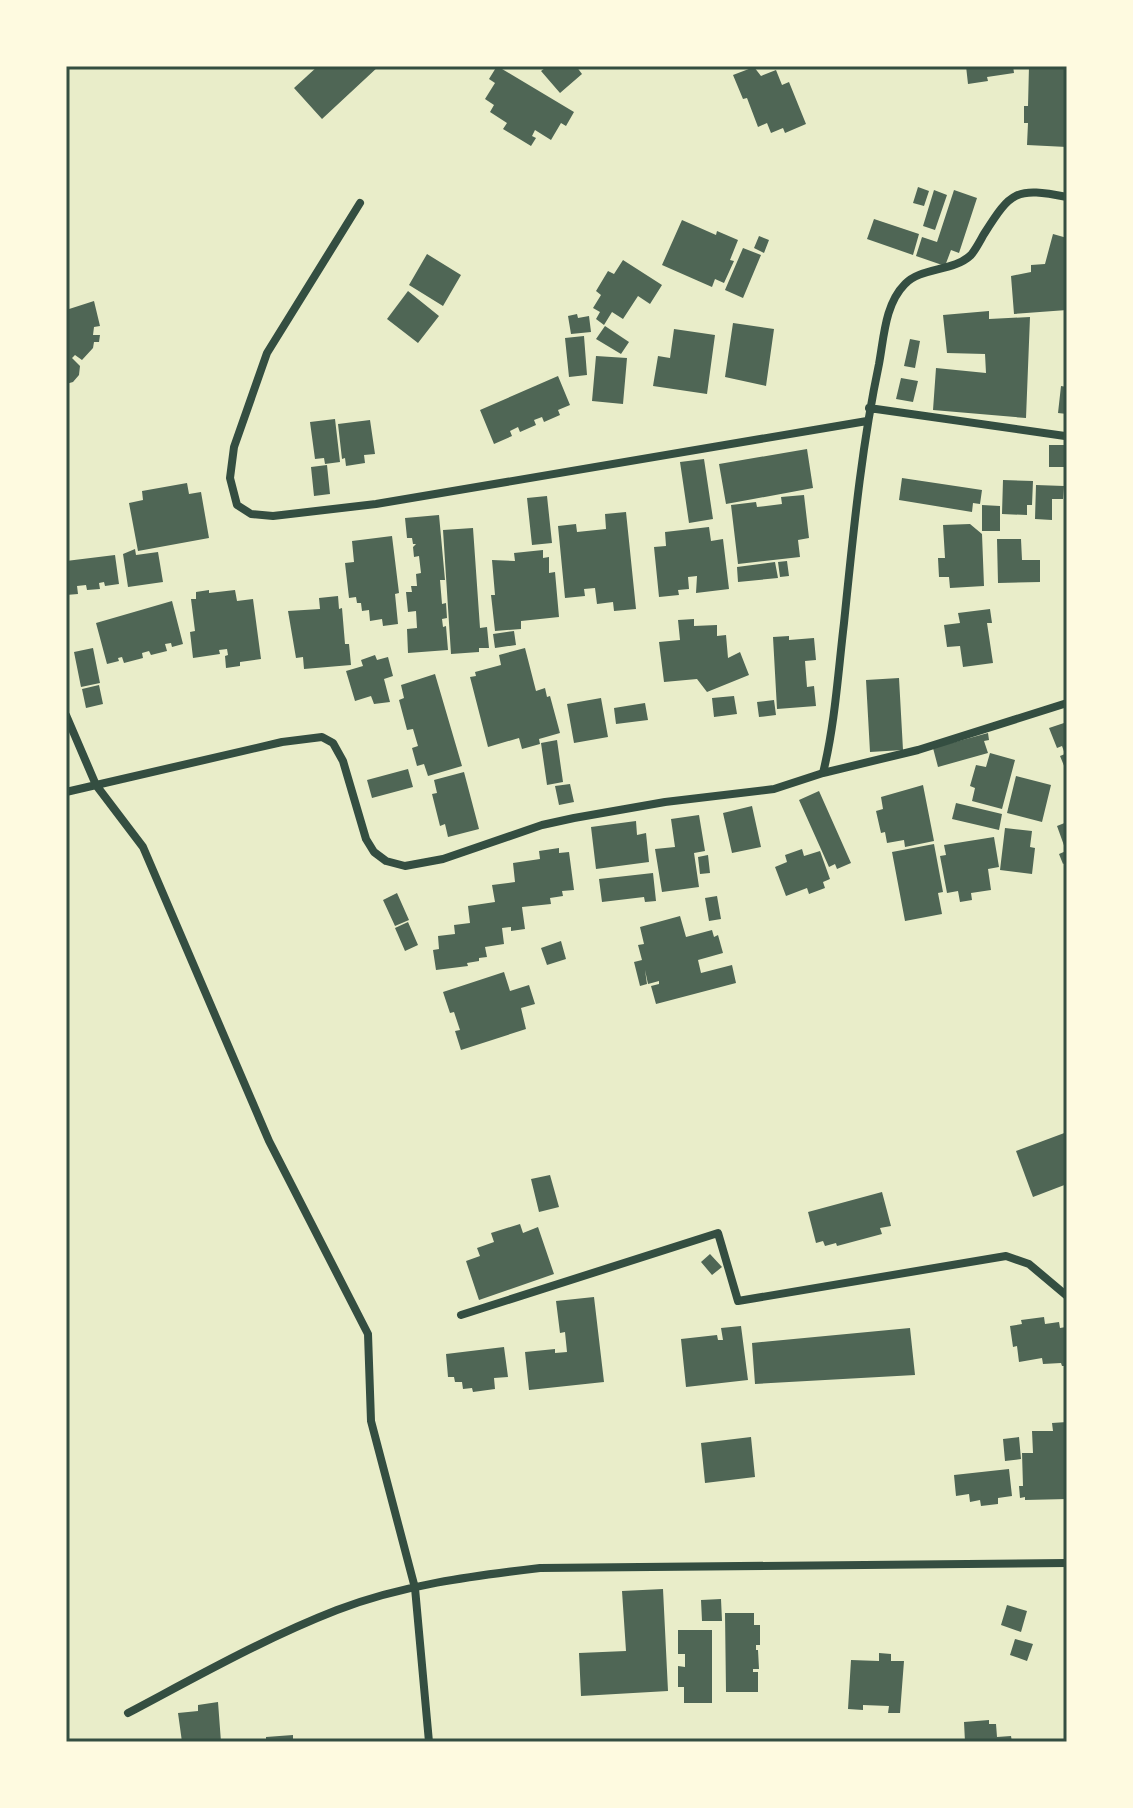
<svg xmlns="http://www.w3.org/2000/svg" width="1133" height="1808" viewBox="0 0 1133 1808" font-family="'Roboto Condensed',sans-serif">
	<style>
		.building { fill: #4f6655 }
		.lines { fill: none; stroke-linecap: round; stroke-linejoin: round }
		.minor { stroke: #344e41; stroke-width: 8 }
		.neatline { fill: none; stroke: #344e41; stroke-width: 3 }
	</style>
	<rect width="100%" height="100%" fill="#e9edc9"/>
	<path class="building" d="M318 66H379L322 119 294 88Z
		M497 66 574 112 566 126 561 123 551 140 535 130 532 136 536 138 531 146 503 129 507 123 490 112 494 105 485 99 495 83 489 79Z
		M548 66H576L582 74 560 93 541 71Z
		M966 66H1013L1014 73 987 77 988 81 968 84Z
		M1029 66H1067V147L1027 145 1028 123H1024V106H1028Z
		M754 67 761 76 776 70 782 85 789 82 806 124 785 133 783 128 771 133 767 123 758 127 747 98 743 99 733 75Z
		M918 187 929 191 924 206 913 203Z
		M934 190 947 195 935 230 923 226Z
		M954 190 977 198 959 253 951 250 945 266 916 256 922 237 937 242Z
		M874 219 919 234 913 255 867 239Z
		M682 220 716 235 717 231 738 240 730 260 734 261 724 283 715 279 712 287 662 265Z
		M1053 234 1067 238V310L1014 314 1011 276 1031 272V265L1045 264Z
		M759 236 769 240 764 253 754 248Z
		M743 248 761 255 743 298 725 290Z
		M427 254 461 275 443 306 409 285Z
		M623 260 662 285 650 304 638 296 623 319 612 312 604 325 596 319 600 312 593 308 601 295 596 291 608 271 614 274Z
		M408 291 439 316 418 343 387 319Z
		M94 301 100 326 94 327 93 335H100L99 342H94L93 348 82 360 75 355 72 358 80 366 79 375 73 382 66 384V310Z
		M989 311V319L1030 317 1026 418 933 410 936 368 986 373 985 354 947 353 943 315Z
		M577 314 578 318 589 316 591 332 571 334 568 316Z
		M733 323 774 329 766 386 725 377Z
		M605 326 629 342 621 354 596 339Z
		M674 329 715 335 707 394 653 386 658 356 670 358Z
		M584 336 587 375 569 377 565 338Z
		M910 339 920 341 915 368 904 366Z
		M596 356 627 358 623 404 592 401Z
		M558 376 570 405 558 410 560 415 544 422 542 417 534 420 536 425 520 432 518 427 510 431 512 436 494 444 480 410Z
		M901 378 918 381 913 402 896 399Z
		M1061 386 1067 387V414L1058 413Z
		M335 419 340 462 325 464 324 458 315 459 310 422Z
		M370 420 375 454 364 455 365 463 346 466 345 458 342 459 338 424Z
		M1049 445H1065V467H1049Z
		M807 449 813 488 726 504 719 464Z
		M704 459 713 519 689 523 680 462Z
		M327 465 330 494 314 496 311 467Z
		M902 478 982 490 980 504 973 503 972 512 899 500Z
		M1003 480 1033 481 1032 505H1027V515L1002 514Z
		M187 483 189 494 201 492 209 538 138 551 129 503 143 500 142 491Z
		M1036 485 1064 486 1063 499H1052V520L1035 519Z
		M804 495 809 538 798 540 800 557 738 564 731 505 756 502 757 507 782 504 781 497Z
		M547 496 552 543 532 545 527 498Z
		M982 505 1000 506V531H982Z
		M626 512 636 609 614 611 613 602 597 604 595 588 584 589 585 596 565 598 558 526 576 524 577 532 606 529 605 514Z
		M439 515 445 580H440L442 604 446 603 447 618 442 619 443 627 446 626 448 650 408 653 407 629 417 628 416 611 408 612 406 592H412L411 586H417L416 574 421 573 419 556 414 557 413 547 416 544H413L412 538H407L405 518Z
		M970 524 982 534 984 586 950 588 949 577H939L938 558H945L943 525Z
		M709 527 711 541 723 539 729 589 696 593 697 576 688 577 689 589 678 590 679 595 659 597 654 547 666 546 665 532Z
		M473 528 480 628 487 627 489 648H479V652L451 654 443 530Z
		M392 536 399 593 395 594 398 624 383 626 382 619 370 621 369 610 362 611 361 603H357L356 597 349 598 345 563 354 562 352 541Z
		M997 539H1021L1022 560H1040V582L998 583Z
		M135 549 136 555 158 552 163 582 128 587 123 554Z
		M543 550V558L549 557V573L555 572 559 617 521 621V629L495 631 491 595H495L492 560 515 561 514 553Z
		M115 555 119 584 105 586 104 582 99 583 100 589 87 590 86 585 77 586 78 594 66 595V561Z
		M787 561 789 576 780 577 778 562Z
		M775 562 778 578 738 582 737 567Z
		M209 590V593L235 590 237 601 253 599 261 659 240 662V666L226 668 225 656 228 655 227 649 219 650 220 654 193 658 190 632 195 631 191 599H196V592Z
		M338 596 339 609 342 608 345 644H349L351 665 304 669 303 657 296 658 288 611 320 609 319 598Z
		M172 601 183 644 172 647 171 643 165 644 167 651 151 655 149 651 142 653 143 658 124 663 122 657 118 658 119 661 107 664 96 623Z
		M990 609 992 623H987L993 663 963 667 960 646 947 647 944 625 960 623 958 613Z
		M694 619V626L717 625V636L726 635 728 658 740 652 749 675 707 692 697 679 664 682 659 642 680 640 678 620Z
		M514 631 516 645 495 648 493 634Z
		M789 636V640L814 638 816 660 805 661 807 687 814 686 816 706 777 709 773 637Z
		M93 648 100 683 81 687 74 652Z
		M525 648 536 691 545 688 547 697 550 696 560 733 539 739 540 744 522 749 519 738 488 747 470 677 476 676 475 672 501 665 499 655Z
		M375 655 377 660 388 657 393 676 384 679 390 702 374 704 371 696 355 701 346 671 363 666 361 660Z
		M435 674 462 766 428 776 424 764 417 766 412 748 418 746 413 729 407 730 399 700 404 698 401 685Z
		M899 678 903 750 870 752 866 680Z
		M99 685 103 704 86 708 82 689Z
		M734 696 737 714 714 717 712 698Z
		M601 698 608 737 574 743 567 704Z
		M774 700 776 715 759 717 757 702Z
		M645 703 648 720 616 724 614 708Z
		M1067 722V773L1060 756 1065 754 1062 746 1057 748 1049 728Z
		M988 733 989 740 984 741 988 753 938 767 933 748Z
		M557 740 563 782 547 785 541 743Z
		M990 753 1015 760 1002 809 972 801 975 788 970 786 976 765 986 767Z
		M408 769 413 787 372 798 367 780Z
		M464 772 479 829 448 837 445 824 440 826 432 794 437 793 434 780Z
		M1016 776 1051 785 1042 822 1007 813Z
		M570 784 574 802 559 805 555 786Z
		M923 785 934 841 905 847 904 840 887 843 885 832 881 833 876 811 883 809 881 797Z
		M819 791 851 863 837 869 835 864 829 867 799 800Z
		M956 803 1002 814 999 830 952 819Z
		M752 806 761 847 732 853 723 813Z
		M699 815 705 851 694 853 699 887 662 892 655 849 675 847 671 819Z
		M636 821 637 835 646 833 649 862 596 869 591 827Z
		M1067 822V862L1063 864 1059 854 1066 851 1057 826Z
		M1005 828 1032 831 1030 847 1035 848 1032 874 1000 870Z
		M994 837 999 867 988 869 991 890 971 893 972 900 960 902 958 891 947 893 940 856 946 855 944 845Z
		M934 844 943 892 938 893 942 914 905 921 892 852Z
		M559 848V853L569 852 574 890 562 891 563 896 550 898 551 904 522 907 525 929 511 931V927L502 928 504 944 485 947 487 957 479 958V961L467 963 468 966 436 970 433 950 439 949 438 936 455 934 454 925 470 923 468 906 495 902 492 885 515 882 513 863 540 859 539 851Z
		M802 849 804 856 820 851 830 879 823 882 825 888 809 894 807 888 786 896 775 867 787 862 785 855Z
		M708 855 710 873 700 874 698 857Z
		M653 873 656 901 645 902 644 897 602 902 599 879Z
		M397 893 409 920 395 926 383 900Z
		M717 896 721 919 709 921 705 898Z
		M680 916 686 937 712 930 714 937 718 935 723 953 698 960 701 973 732 965 736 983 656 1004 651 986 659 984V981L648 984 645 970 647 984 640 986 634 962 642 960 638 945 644 944 640 927Z
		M408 922 418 945 405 951 395 928Z
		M561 941 566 959 547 965 541 948Z
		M504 972 510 991 529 985 535 1004 521 1008 526 1029 461 1050 455 1031 460 1030 454 1012 450 1013 443 992Z
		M1067 1132V1184L1033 1197 1016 1151Z
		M550 1175 559 1207 539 1212 531 1179Z
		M882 1192 891 1226 880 1228 882 1234 837 1246 836 1243 825 1246 823 1241 816 1243 808 1212Z
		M520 1224 523 1233 538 1227 554 1274 479 1300 466 1261 480 1256 477 1248 494 1242 491 1233Z
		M710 1254 722 1267 712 1275 701 1262Z
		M594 1297 604 1382 529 1390 525 1352 555 1349V1353L567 1352 565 1332 560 1333 556 1301Z
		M1044 1317 1045 1324 1059 1322 1060 1328 1066 1327 1067 1366H1062L1061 1363 1043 1364 1042 1358 1019 1362 1017 1346 1013 1347 1010 1326 1022 1324 1021 1320Z
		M741 1326 748 1380 686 1387 681 1339 717 1335 718 1340H723L721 1328Z
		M910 1328 915 1375 755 1384 752 1343Z
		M504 1347 508 1377 494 1378 495 1389 473 1392 472 1388 463 1389 462 1382H455L454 1377H448L446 1354Z
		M1067 1422V1499L1025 1500V1497L1020 1498 1019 1486H1023L1022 1453H1033L1032 1431H1053L1052 1423Z
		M751 1437 755 1477 705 1483 701 1443Z
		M1019 1437 1021 1459 1005 1461 1003 1439Z
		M1009 1469 1012 1496 998 1498V1504L981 1506 980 1500 970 1502 969 1494 956 1496 954 1475Z
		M663 1589 668 1691 581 1696 579 1653 626 1651 622 1591Z
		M721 1599 722 1621H702L701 1600Z
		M1007 1605 1027 1611 1021 1632 1001 1625Z
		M725 1613H754V1625H760V1645H756V1650H758L759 1669H753V1672H758V1692H726Z
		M678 1630H712V1703H684V1687H678V1666L685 1667V1654H678Z
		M1015 1639 1033 1644 1027 1661 1010 1655Z
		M879 1653 891 1654V1661H904L900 1713H888L889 1706 863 1705V1710L848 1709 851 1660 879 1661Z
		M218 1702 221 1742H182L178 1713 198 1711V1705Z
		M989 1720V1724H996L997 1737 1011 1736 1012 1742H965L964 1722Z
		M293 1735V1742H266V1737Z"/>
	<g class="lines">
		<path class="minor" d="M360 203 267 353 234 447 230 478 237 505 251 514 273 516 376 504 867 421
			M869 408 1065 436
			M66 715 96 785 143 847 269 1141 368 1334 371 1421 415 1588 429 1742
			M823 773 918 750 1067 703
			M66 792 282 742 322 737 333 743 343 761 366 839 374 852 386 861 405 866 443 859 542 825 574 818 665 802 774 789 823 773C835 724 838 673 844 623 853 536 861 449 879 364 884 337 885 304 905 284 921 267 953 272 971 255 976 249 980 241 984 234 1011 191 1016 187 1067 197
			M461 1315 718 1233 738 1301 1006 1256 1029 1264 1067 1296
			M128 1713C196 1677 265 1638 337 1610 402 1585 471 1576 540 1568L1067 1563"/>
	</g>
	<rect width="1133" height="1808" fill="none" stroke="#fefae0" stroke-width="136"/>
	<rect x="68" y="68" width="997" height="1672" class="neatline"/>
</svg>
